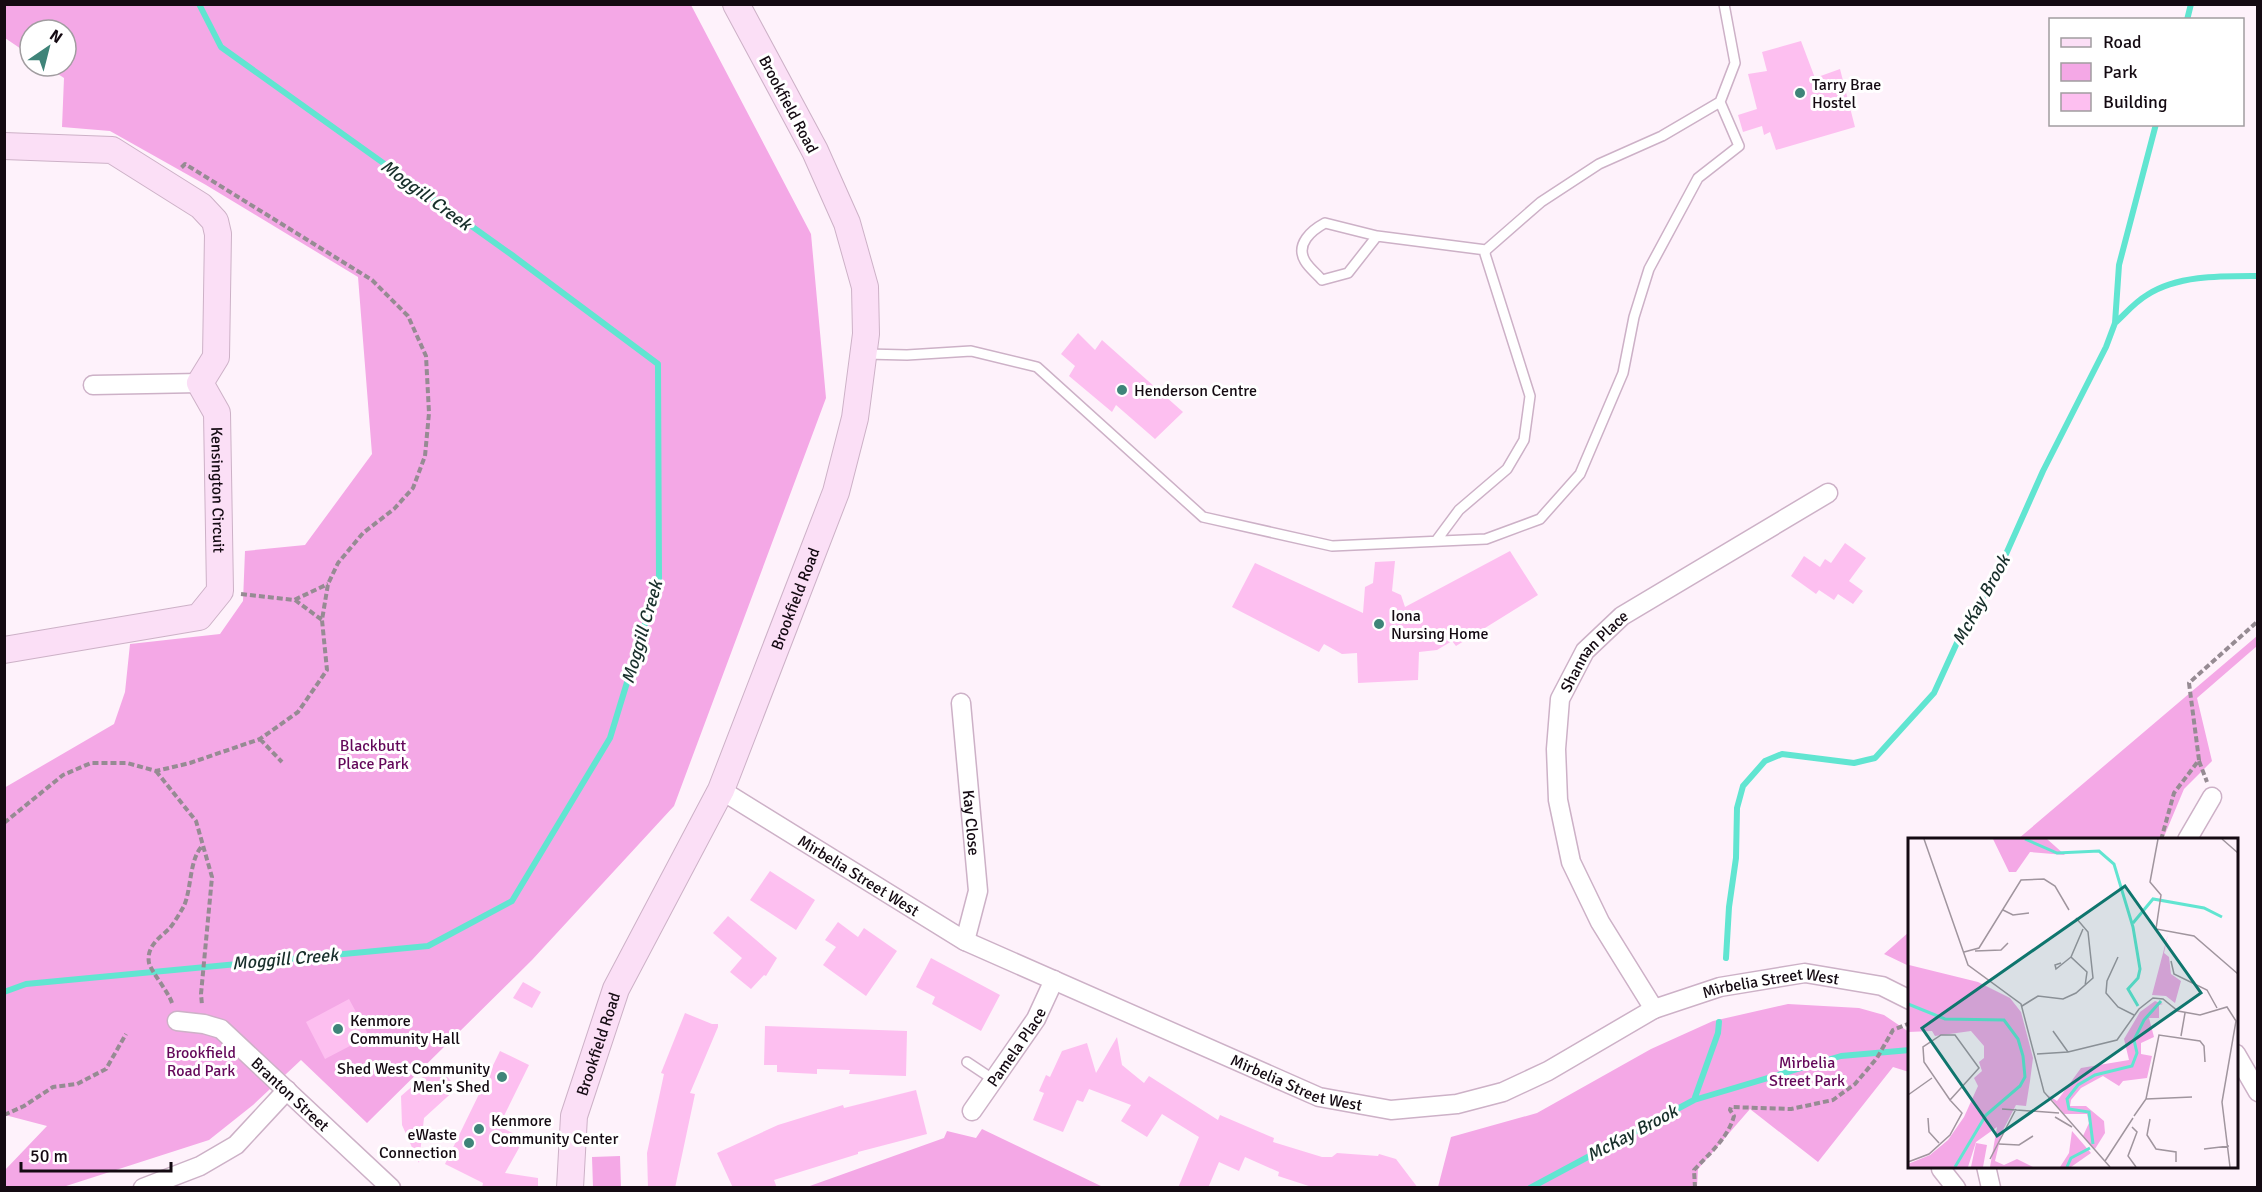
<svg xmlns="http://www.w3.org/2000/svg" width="2262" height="1192" viewBox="0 0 2262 1192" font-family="Signika,sans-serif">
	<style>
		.green { fill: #f4a8e6 }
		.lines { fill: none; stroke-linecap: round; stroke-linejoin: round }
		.stream { stroke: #61e5d1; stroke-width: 6 }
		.building { fill: #fdbff0 }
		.lane-casing { stroke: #cdb1c7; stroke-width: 12 }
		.street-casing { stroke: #cdb1c7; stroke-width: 21 }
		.secondary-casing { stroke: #cdb1c7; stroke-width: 28 }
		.path { stroke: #968b93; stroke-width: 4; stroke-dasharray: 6 3; stroke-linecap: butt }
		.lane { stroke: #fff; stroke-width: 9 }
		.street { stroke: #fff; stroke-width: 18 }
		.secondary { stroke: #fbdff6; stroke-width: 26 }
		.poi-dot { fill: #3f8479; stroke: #fff; stroke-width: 2 }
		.labels { text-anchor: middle; stroke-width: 6; stroke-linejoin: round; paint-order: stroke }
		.poi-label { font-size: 16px; fill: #140a12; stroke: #fff; text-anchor: start }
		.street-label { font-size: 16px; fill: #140a12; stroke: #fff }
		.park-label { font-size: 16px; fill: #64085a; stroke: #fff }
		.water-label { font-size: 18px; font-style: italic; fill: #182f2b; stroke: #fff }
		.inset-river { fill: none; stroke: #61e5d1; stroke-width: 3 }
		.inset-road { fill: none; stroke: #a0959e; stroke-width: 1.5 }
		.view { fill: #0f766e; fill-opacity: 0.15; stroke: #0f766e; stroke-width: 3 }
		.inset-edge { fill: none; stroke: #140a12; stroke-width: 3 }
	</style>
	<rect width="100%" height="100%" fill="#fef2fb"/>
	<path class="green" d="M5 5H691L811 234 826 398 674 806 532 960 367 1123 301 1060 253 1105 209 1140 63 1187 5 1188V1170L47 1126 5 1115 4 788 114 724 125 692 130 644 220 634 243 601 245 551 305 545 372 454 358 277 206 185 110 131 62 127 64 78 46 66H66V30H30V55L5 38Z
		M2257 636V646L2197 698 2212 761 2184 789 2163 839H2018Z
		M1909 932V966L1884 954Z
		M1788 1004 1859 1008 1884 1015 1909 1032V1072L1893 1067 1818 1162 1750 1109 1698 1169 1697 1187H1438L1451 1137 1537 1113 1651 1049 1713 1021Z
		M982 1129 1103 1187H807L944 1138 947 1131 976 1138Z
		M620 1156 621 1187H593L592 1157Z"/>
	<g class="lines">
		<path class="stream" d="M2187 20 2191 4
			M2115 323C2125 314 2135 302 2147 295 2178 275 2222 276 2258 276
			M1726 958 1729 907 1736 858 1737 808 1743 786 1765 761 1782 754 1854 763 1875 758 1934 693 1961 634 1998 572 2043 471 2106 347 2115 323 2119 265 2156 124
			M4 992 26 984 428 946 512 901 610 738 659 578 658 364 512 255 221 47 199 4
			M1694 1100 1718 1033 1719 1022
			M1530 1188 1694 1100 1841 1056 1910 1050"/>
	</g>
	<path class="building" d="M1801 41 1815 78 1840 69 1855 127 1776 150 1770 132 1764 135 1762 126 1743 132 1738 115 1757 109 1748 74 1767 71 1762 52Z
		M1078 333 1095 350 1102 340 1183 412 1155 439 1116 405 1112 412 1069 376 1075 366 1061 354Z
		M1845 543 1866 558 1849 581 1863 591 1853 604 1838 594 1834 600 1819 590 1816 594 1791 576 1804 556 1820 567 1825 559 1831 563Z
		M1510 551 1538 595 1456 646 1452 641 1437 650 1419 652 1418 680 1358 683 1357 653 1342 654 1324 644 1319 652 1232 607 1255 563 1363 613 1365 587 1373 583 1375 562 1395 561 1392 591 1401 595 1405 607Z
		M770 871 815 900 796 930 750 900Z
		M728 916 777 958 766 976 764 975 751 989 730 972 742 958 713 933Z
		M838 922 858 937 864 928 897 951 866 996 823 965 836 947 825 940Z
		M931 958 1000 995 981 1031 932 1004 935 997 916 987Z
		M523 982 541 992 532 1008 513 998Z
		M349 999 369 1036 325 1059 306 1022Z
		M685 1013 712 1024H718V1027L690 1093 695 1094 675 1188H648L647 1153 664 1074 661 1073Z
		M765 1026 907 1031 906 1076 849 1074 850 1070 817 1069V1074L777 1072V1065H764Z
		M1117 1037 1122 1065 1144 1083 1149 1076 1218 1120 1220 1115 1274 1138 1273 1142 1322 1157H1332L1337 1153 1378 1156 1379 1154 1396 1159 1418 1188H1315L1278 1176 1279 1172 1245 1157 1239 1171 1219 1162 1208 1188H1178L1199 1137 1162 1114 1147 1137 1121 1121 1131 1105 1089 1089 1083 1102 1077 1100 1063 1132 1033 1120 1044 1093 1039 1091 1046 1075 1050 1077 1062 1051 1087 1043 1096 1073Z
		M500 1051 529 1065 499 1126 524 1139 505 1173 538 1178V1188H482L483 1183 445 1164Z
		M437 1065 457 1088 424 1118 419 1163 402 1125 401 1096Z
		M916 1090 927 1134 858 1152V1154L774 1180 777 1188H733L717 1153 778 1125 843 1105 844 1108Z"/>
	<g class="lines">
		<g class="lane-casing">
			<path id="lane" d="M1377 236 1325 223C1312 230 1295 244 1305 261 1309 268 1317 274 1322 280L1348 273 1377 236 1486 250
				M866 354 907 355 971 351 1037 367 1203 517 1332 546 1486 539 1540 519 1580 474 1623 373 1634 317 1649 269 1698 178 1739 146 1720 102 1735 63 1724 4
				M1436 541 1459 510 1507 469 1524 440 1530 396 1485 254 1486 250 1541 202 1599 164 1662 136 1720 102
				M967 1062 994 1080"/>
		</g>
		<g class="street-casing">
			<g id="street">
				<path d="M93 385 200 383"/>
				<path id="s1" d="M961 703 978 891 965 941"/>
				<path id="s2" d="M721 790 965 941 1319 1097 1391 1110 1457 1104 1503 1092 1548 1071 1654 1009 1720 987 1805 973 1882 986 1910 1000"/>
				<path d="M2187 840 2212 797"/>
				<path id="s3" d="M1654 1009 1600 922 1571 862 1558 800 1556 749 1560 699 1585 651 1622 616 1828 493"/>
				<path id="s4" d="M177 1021 204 1024 221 1029 391 1188"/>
				<path d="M2236 1054 2258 1092"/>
				<path id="s5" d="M972 1111 1036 1019 1054 980"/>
				<path d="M1941 1166V1169L1956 1188"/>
				<path d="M1986 1166 1991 1188"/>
				<path d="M143 1188 200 1166 236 1145 287 1090"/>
			</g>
		</g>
		<g class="secondary-casing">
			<g id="secondary">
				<path id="s6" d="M4 146 112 150 201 206 215 221 218 234 216 357 200 383 217 413 220 591 199 617 4 650"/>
				<path id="s7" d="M570 1188 574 1116 616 989 721 790 836 492 855 418 866 334 865 287 847 223 815 151 736 4"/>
			</g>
		</g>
		<path class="path" d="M241 594 294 600 328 584
			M295 600 322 620
			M260 739 282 762
			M2199 761 2207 782
			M156 771 196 821 212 877 201 994 202 1005
			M4 823 63 775 91 763H127L156 771 190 763 260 739 298 712 327 670 322 620 328 584 338 563 363 533 394 509 413 488 425 456 429 413 426 356 408 316 372 280 185 164 181 168
			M2161 840 2174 793 2199 760 2189 683 2258 621
			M172 1003C168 991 152 973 149 963 146 947 159 938 169 929 174 923 180 913 184 906 192 887 189 859 203 845
			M4 1115 24 1106 53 1087 77 1084 106 1069 126 1034
			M1695 1188 1694 1170C1709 1154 1728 1138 1734 1116L1730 1110 1731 1107 1791 1109 1833 1100 1855 1084 1877 1058 1893 1030 1910 1023"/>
		<use href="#lane" class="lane"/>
		<use href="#street" class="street"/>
		<use href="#secondary" class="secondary"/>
	</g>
	<g class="poi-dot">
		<circle cx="1800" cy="93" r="6"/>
		<circle cx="1122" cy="390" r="6"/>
		<circle cx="1379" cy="624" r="6"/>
		<circle cx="338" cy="1029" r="6"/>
		<circle cx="502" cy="1077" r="6"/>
		<circle cx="479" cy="1129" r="6"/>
		<circle cx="469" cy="1143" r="6"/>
	</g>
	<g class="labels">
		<g class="poi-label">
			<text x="1812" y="90">Tarry Brae<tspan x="1812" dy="18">Hostel</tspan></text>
			<text x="1134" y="396">Henderson Centre</text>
			<text x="1391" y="621">Iona<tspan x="1391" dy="18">Nursing Home</tspan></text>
			<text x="350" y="1026">Kenmore<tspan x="350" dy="18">Community Hall</tspan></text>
			<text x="490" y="1074" text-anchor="end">Shed West Community<tspan x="490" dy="18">Men's Shed</tspan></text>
			<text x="491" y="1126">Kenmore<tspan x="491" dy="18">Community Center</tspan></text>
			<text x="457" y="1140" text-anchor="end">eWaste<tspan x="457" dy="18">Connection</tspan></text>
		</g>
		<g class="street-label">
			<text transform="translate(789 104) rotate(62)" y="6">Brookfield Road</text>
			<text dy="6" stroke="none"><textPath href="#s6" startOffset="512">Kensington Circuit</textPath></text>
			<text dy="6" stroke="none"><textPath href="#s7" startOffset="636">Brookfield Road</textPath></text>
			<text dy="6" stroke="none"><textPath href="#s3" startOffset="393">Shannan Place</textPath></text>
			<text dy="6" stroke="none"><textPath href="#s1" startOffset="120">Kay Close</textPath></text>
			<text dy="6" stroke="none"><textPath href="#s2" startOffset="162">Mirbelia Street West</textPath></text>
			<text dy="6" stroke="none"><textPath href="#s2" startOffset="1154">Mirbelia Street West</textPath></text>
			<text dy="6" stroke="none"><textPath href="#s7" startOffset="148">Brookfield Road</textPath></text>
			<text dy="6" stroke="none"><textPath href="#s5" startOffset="78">Pamela Place</textPath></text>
			<text dy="6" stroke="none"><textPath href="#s2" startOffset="648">Mirbelia Street West</textPath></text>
			<text dy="6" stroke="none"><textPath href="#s4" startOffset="140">Branton Street</textPath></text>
		</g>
		<g class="park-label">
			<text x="373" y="751">Blackbutt<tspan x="373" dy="18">Place Park</tspan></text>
			<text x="201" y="1058">Brookfield<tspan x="201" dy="18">Road Park</tspan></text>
			<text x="1807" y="1068">Mirbelia<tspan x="1807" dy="18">Street Park</tspan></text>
		</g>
		<g class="water-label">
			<text transform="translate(426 195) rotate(36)" y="6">Moggill Creek</text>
			<text transform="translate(1981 600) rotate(-61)" y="6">McKay Brook</text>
			<text transform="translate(642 632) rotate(-74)" y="6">Moggill Creek</text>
			<text transform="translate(285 959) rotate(-5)" y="6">Moggill Creek</text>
			<text transform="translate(1632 1133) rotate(-28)" y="6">McKay Brook</text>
		</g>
	</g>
	<g transform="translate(1908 838)">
		<rect width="330" height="330" fill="#fef2fb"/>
		<path d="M85 1H139L157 17 122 14 108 34H101ZM260 96 256 115 261 119 263 136 273 143 267 165 258 158 244 157ZM1 127 70 144 102 160 113 174 125 220 122 243 118 268 108 267 94 294 87 323 96 327 109 321 125 329H82L89 289 68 304 60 329H0V326L22 317 40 302 56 279 70 248 66 240 74 233 71 224 76 220V208L63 193 27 198 24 193 0 194ZM247 163 255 166 251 167V180H241L246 199 233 205V216L244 218 239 240 215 243 211 248 195 238 173 250 163 262 162 268H178L196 283 197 295 187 311 175 298 181 285 179 276H156L140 257 149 263 173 230 221 222 216 201 232 174ZM164 293 183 315 163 329H152L161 315ZM68 305 79 307 75 329H63Z" fill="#f4a8e6"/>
		<path class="inset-river" d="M117 1 149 15 191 13 206 26 225 89 232 131 230 140 220 151 230 168M225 85 245 61 296 70 314 79M0 166 37 181 96 182 110 201 115 218 117 239 112 248 78 277 47 329M185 306 181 274 161 271 159 261 170 247 187 237 224 228 229 215 226 202 236 182 253 163M159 329 163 320 182 310"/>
		<path class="inset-road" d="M16 1 60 127 113 166 136 254 202 329M250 1 242 44 253 57 248 91 286 98 330 136M314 1 330 15M95 72 105 77 121 75M175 91 163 119 179 134 177 148M67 113 93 112 100 105M56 114 71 110 113 42 136 41 147 48 161 72M210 119 199 143 198 155 210 169 226 177M263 123 266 136 299 152 309 170M153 125 147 127 148 131 163 119M114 168 130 158 155 161 168 155 185 140 180 94 168 80M145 193 160 214M33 197H47L71 230 42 262 16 224 15 209ZM273 198 277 175M129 216 160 214 209 202 231 171 245 160 255 161 270 173 292 177 319 169 328 183 314 264 322 329M0 257 24 240M238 261 284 259M94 271 151 275M226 278 238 261 251 197 292 203 296 208 297 224M147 279 164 289M20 280 21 294 31 305M242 281 239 297 248 311 268 314V324M224 289 229 294 220 318 228 329M91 306 111 307 125 298M296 311 321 308M82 321 108 271M197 323 225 280M0 324 21 316 42 297 54 275 42 262"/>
		<path class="view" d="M217 48 293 155 89 298 14 190Z"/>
		<rect width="330" height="330" class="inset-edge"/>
	</g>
	<rect width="2262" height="1192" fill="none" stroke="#140a12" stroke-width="12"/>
	<rect x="2049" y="18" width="195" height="108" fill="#ffffff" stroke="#a19da0" stroke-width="1.5"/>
	<rect x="2061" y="38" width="30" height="9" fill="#fbdff6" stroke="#a19da0" stroke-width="1.5"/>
	<text x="2103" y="48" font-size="18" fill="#140a12">Road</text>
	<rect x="2061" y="63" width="30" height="18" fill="#f4a8e6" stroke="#a19da0" stroke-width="1.5"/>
	<text x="2103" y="78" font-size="18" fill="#140a12">Park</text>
	<rect x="2061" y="93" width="30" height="18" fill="#fdbff0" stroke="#a19da0" stroke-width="1.5"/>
	<text x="2103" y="108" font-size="18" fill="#140a12">Building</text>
	<g transform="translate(48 48) rotate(35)"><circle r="28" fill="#ffffff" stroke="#a19da0" stroke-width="1.5"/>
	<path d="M0-4.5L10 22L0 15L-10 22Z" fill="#3f8479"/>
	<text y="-9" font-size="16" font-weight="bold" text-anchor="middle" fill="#140a12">N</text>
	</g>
	<path d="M21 1162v9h150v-9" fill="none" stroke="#140a12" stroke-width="3"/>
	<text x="30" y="1162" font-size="18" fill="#140a12" stroke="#ffffff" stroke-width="4.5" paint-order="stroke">50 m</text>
</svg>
